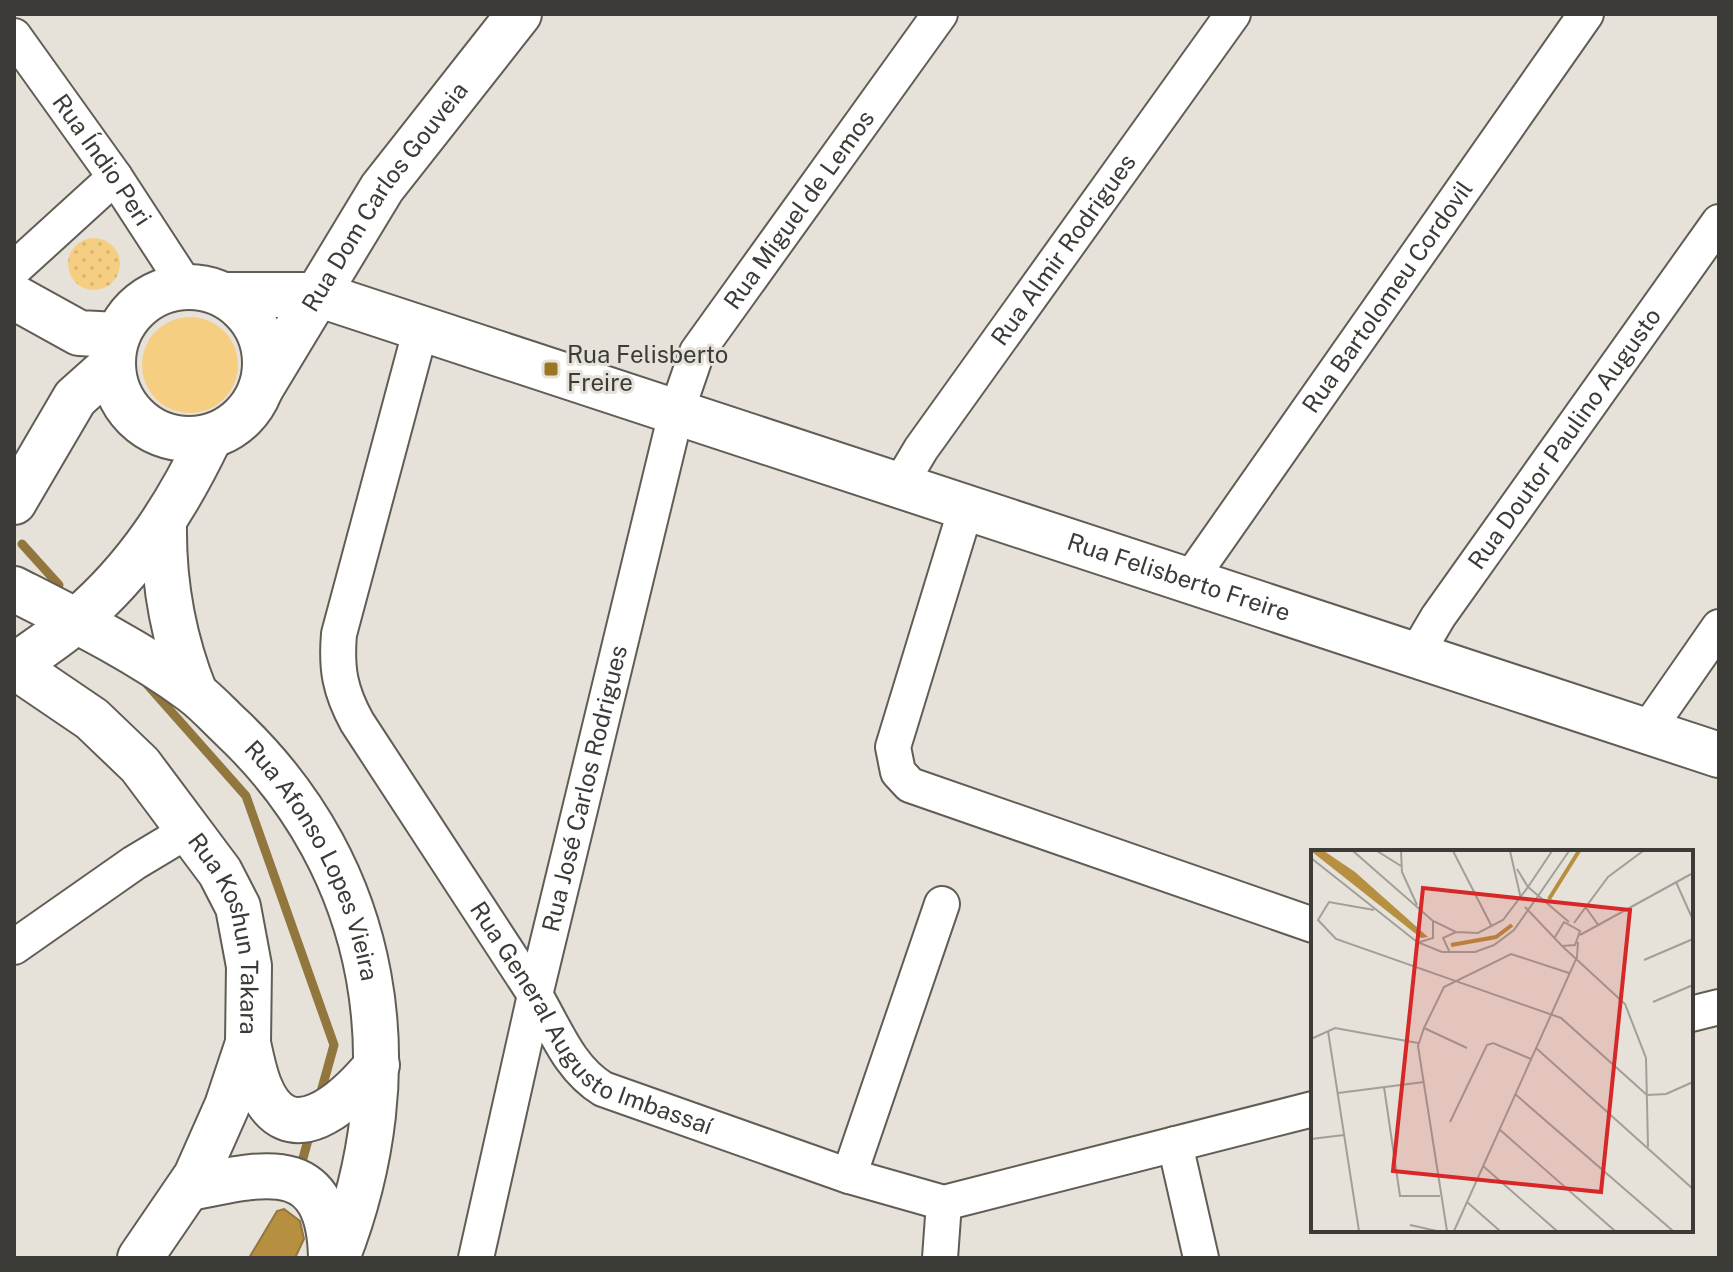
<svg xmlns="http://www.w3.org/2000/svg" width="1733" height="1272" viewBox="0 0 1733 1272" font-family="'Public Sans',sans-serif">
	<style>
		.green { fill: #f6ce82 }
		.park { fill: url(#park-dots) }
		.water { fill: #b68f41; stroke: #91763e; stroke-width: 2 }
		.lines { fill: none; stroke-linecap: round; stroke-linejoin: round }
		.stream { stroke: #91763e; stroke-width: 9 }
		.street-casing { stroke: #615d55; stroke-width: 38 }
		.secondary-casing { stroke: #615d55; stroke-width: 48 }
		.street { stroke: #fff; stroke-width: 34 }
		.secondary { stroke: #fff; stroke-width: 44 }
		.poi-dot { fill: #9b7521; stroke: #e6e1d9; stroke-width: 3 }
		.labels { text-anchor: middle; stroke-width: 6; stroke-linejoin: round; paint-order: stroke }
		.street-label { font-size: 24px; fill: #3c3b37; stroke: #e6e1d9 }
		.poi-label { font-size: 24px; fill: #3c3b37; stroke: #e6e1d9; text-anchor: start }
		.inset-river { fill: none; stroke: #b68f41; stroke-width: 4 }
		.inset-road { fill: none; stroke: #a29f98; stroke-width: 2 }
		.view { fill: #d62828; fill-opacity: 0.15; stroke: #d62828; stroke-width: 4 }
		.inset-edge { fill: none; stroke: #3c3b37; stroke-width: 4 }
	</style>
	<defs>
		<pattern id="park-dots" width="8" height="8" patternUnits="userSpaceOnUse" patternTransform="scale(2)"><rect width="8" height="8" fill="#f6ce82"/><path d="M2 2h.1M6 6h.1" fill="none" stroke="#d4b271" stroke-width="1.8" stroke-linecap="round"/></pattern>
	</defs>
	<rect width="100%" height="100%" fill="#e6e1d9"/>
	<path class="green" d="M142 365a48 48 0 1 1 96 0a48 48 0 1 1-96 0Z"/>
	<path class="park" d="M68 264a26 26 0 1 1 52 0a26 26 0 1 1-52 0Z"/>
	<path class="water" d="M284 1209 300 1221 304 1239 295 1258H249L277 1211Z"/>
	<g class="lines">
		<path class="stream" d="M22 544 59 585
			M145 682 246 796 334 1045 319 1099
			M299 1173 311 1129"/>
		<g class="street-casing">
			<g id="street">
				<path id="s1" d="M14 36 115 177 186 286"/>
				<path d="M14 269 115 177"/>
				<path id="s2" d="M421 328 339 634C336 669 340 691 357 722 415 812 474 901 532 990 554 1025 567 1067 603 1089L849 1176 944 1203 1313 1109"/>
				<path id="s3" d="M899 486 921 449 1233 14"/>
				<path d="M966 508 893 747 898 772 910 785 1313 925"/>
				<path id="s4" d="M1188 582 1586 14"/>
				<path id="s5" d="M1415 656 1438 617 1719 222"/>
				<path d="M1646 732 1719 627"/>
				<path d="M14 947 134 863 189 830"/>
				<path d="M1691 1014 1719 1007"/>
				<path d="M1175 1144 1201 1258"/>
				<path d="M849 1176 942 904"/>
				<path id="s6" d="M476 1258 535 995 676 413 697 352 940 14"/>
				<path d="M940 1258 944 1203"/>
			</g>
		</g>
		<g class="secondary-casing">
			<g id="secondary">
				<circle cx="189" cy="363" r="76"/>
				<path id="s7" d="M224 295H320L1719 755"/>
				<path d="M14 297 79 333 117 335"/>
				<path id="s8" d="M261 388 382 188 519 14"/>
				<path d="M14 502 75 398 112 365"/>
				<path d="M164 524C163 584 173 638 195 693"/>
				<path id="s9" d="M14 589C75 620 136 650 192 691 207 702 219 716 232 728 382 870 411 1070 337 1258"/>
				<path id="s10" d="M14 666 92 719 140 765 220 872 238 907 249 966 248 1043 227 1106 196 1176 140 1258"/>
				<path d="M14 666C35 651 59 636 78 619 137 569 177 506 210 437"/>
				<path d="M248 1043C251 1057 254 1072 259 1085 288 1158 348 1100 377 1065"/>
				<path d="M190 1188C264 1173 329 1154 331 1258"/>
			</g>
		</g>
		<use href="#street" class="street"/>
		<use href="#secondary" class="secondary"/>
	</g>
	<rect class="poi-dot" x="543" y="361" width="16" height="16" rx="4"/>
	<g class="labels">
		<g class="street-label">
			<text dy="8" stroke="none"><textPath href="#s1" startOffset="152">Rua Índio Peri</textPath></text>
			<text dy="8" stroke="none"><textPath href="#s8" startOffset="228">Rua Dom Carlos Gouveia</textPath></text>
			<text dy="8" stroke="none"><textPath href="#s6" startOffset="1108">Rua Miguel de Lemos</textPath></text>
			<text dy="8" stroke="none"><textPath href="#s3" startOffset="288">Rua Almir Rodrigues</textPath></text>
			<text dy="8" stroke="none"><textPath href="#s4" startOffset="348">Rua Bartolomeu Cordovil</textPath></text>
			<text dy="8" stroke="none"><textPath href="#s5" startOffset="264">Rua Doutor Paulino Augusto</textPath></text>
			<text dy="8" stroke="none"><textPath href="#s7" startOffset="1000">Rua Felisberto Freire</textPath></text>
			<text dy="8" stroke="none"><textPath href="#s6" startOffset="482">Rua José Carlos Rodrigues</textPath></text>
			<text dy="8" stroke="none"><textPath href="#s9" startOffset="418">Rua Afonso Lopes Vieira</textPath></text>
			<text dy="8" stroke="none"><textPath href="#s10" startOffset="356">Rua Koshun Takara</textPath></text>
			<text dy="8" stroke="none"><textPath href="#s2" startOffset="796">Rua General Augusto Imbassaí</textPath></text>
		</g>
		<g class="poi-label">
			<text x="567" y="363">Rua Felisberto<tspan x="567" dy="28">Freire</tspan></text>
		</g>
	</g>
	<g transform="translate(1311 850)">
		<rect width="382" height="382" fill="#e6e1d9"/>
		<path d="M0 1H13L44 22 117 87 110 88Z" fill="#b68f41"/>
		<path class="inset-river" d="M238 49 268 1M140 95 185 87 201 75"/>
		<path class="inset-road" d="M42 1 122 71 145 82 167 83 192 70 217 37 258 72M66 1 90 16M90 1 91 22 106 55M142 1 181 77M199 1 210 49M0 8 106 92 131 102H164L183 95 203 80 227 46M206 19 217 37 241 1M365 32 382 70M227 46 258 1M273 55 288 76M214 57 251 96 264 95 269 81 253 72 244 87M63 60 18 52 7 70 25 89 250 168 336 245M263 73 297 27 332 1M269 85 382 23M109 92 122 88V71M251 96 314 154 335 208 337 297M139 103 132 88 145 82M333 110 382 89M342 152 382 135M113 178 156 198M17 181 48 381M0 189 24 178 107 193M225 198 382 339M73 237 89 346H129M27 243 113 232M204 244 362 381M336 245 355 244 382 232M139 272 176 195 182 193 220 209M188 279 304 381M0 289 33 285M172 316 246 381M156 352 189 381M99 375 126 381M136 381 107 196 113 178 133 137 200 104 258 123M143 381 266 107 267 92"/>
		<path class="view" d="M112 38 319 60 290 342 82 321Z"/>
		<rect width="382" height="382" class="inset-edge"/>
	</g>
	<rect width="1733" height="1272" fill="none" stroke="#3c3b37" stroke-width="32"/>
</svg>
